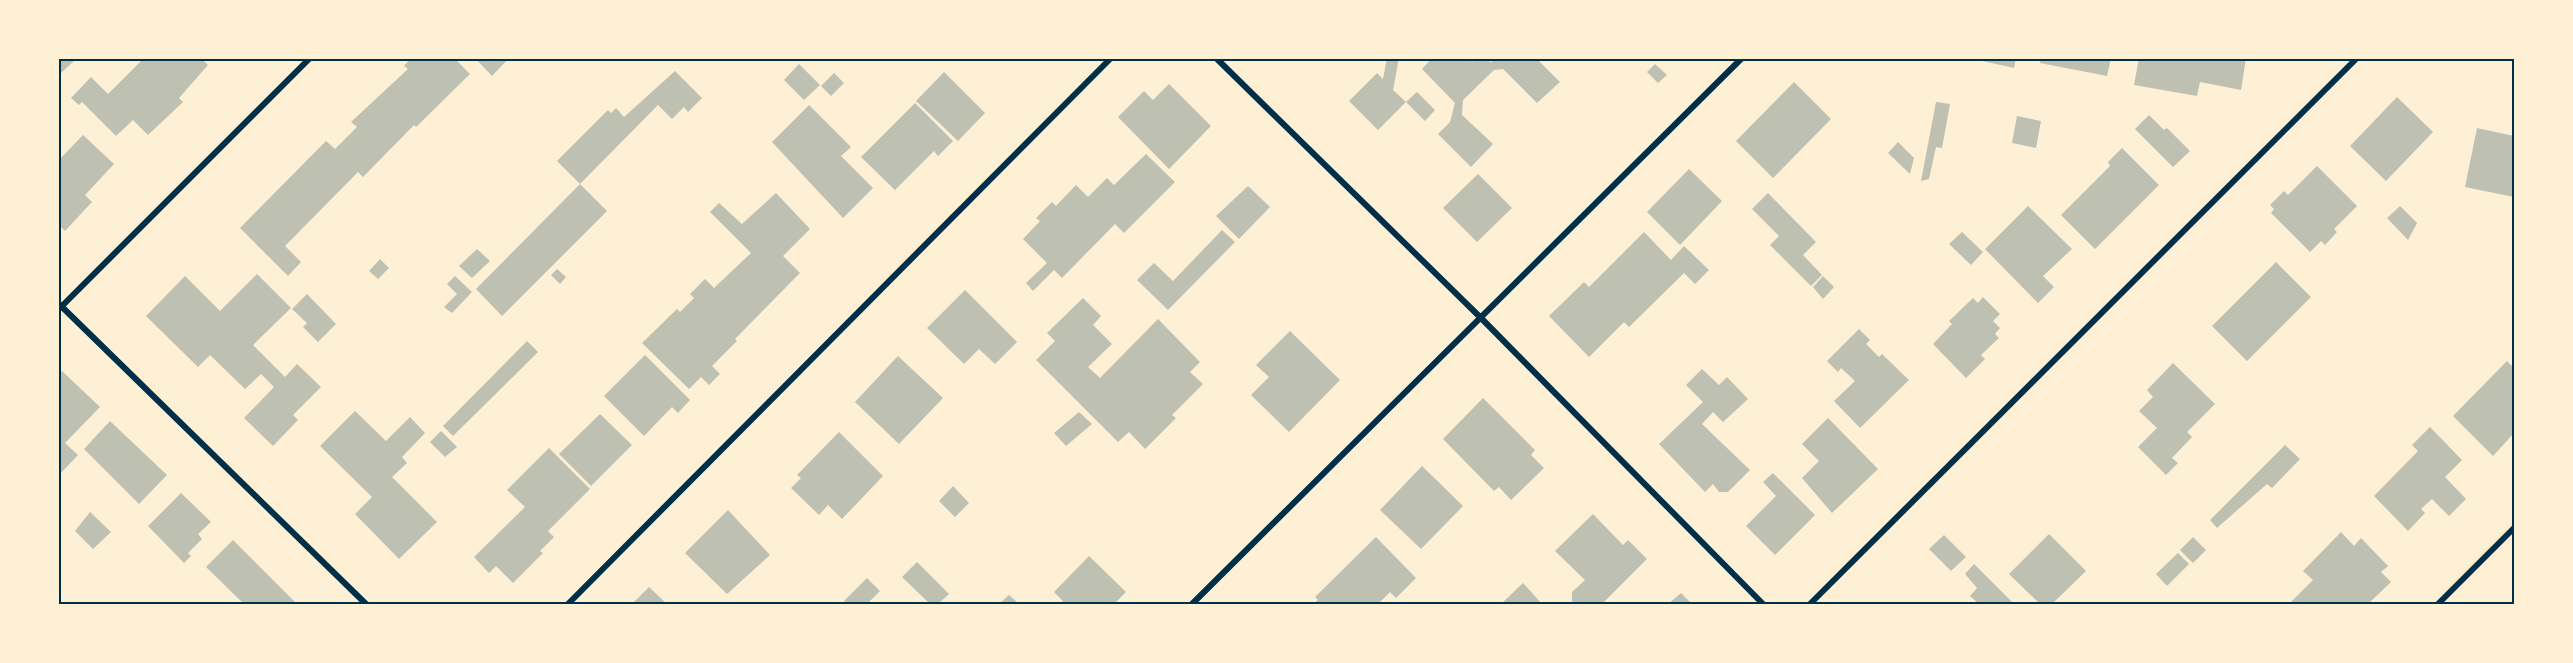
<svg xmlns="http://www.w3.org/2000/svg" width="2573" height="663" viewBox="0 0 2573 663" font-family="'Open Sans',sans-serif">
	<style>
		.building { fill: #bec0b2 }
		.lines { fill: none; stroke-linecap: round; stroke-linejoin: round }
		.minor { stroke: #003049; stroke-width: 6 }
		.neatline { fill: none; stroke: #003049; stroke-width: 2 }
	</style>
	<rect width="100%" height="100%" fill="#fdf0d5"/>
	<path class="building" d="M58 58H73L75 60 60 74Z
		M144 58H201L208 65 179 98 183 102 148 135 133 120 116 136 82 102 79 105 71 98 91 77 108 94Z
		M454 58 470 74 416 127 414 125 363 177 358 172 285 246 301 262 288 276 240 228 326 141 335 149 357 127 351 122 408 69 404 66 411 58Z
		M475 58H509L492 76Z
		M1387 58H1399L1393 90 1406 102 1378 130 1349 101 1377 73 1383 79Z
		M1432 58H1469L1472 62 1476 58H1486L1490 62 1502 58H1536L1560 82 1537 103 1503 69 1494 70 1463 100 1462 115 1493 144 1471 167 1438 134 1450 122 1455 103 1422 69Z
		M1969 58H2016L2014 68Z
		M2041 58H2111L2107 76 2040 63Z
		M2139 58H2246L2241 90 2200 82 2197 96 2134 85Z
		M799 64 820 85 804 100 784 80Z
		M1655 64 1667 75 1658 83 1647 72Z
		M675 71 702 98 688 112 684 107 672 119 658 105 580 184 557 161 608 110 611 113 616 108 624 117Z
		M944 72 985 113 958 141 916 101Z
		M834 73 844 83 831 96 821 86Z
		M1794 82 1831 119 1773 178 1736 141Z
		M1169 84 1211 126 1169 169 1118 117 1144 91 1153 100Z
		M1417 92 1435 110 1425 121 1406 102Z
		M2397 97 2433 132 2386 181 2350 146Z
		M1936 102 1950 104 1942 148 1936 147 1929 179 1921 181Z
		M915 103 953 141 938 156 934 151 895 190 861 157Z
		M809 105 851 147 841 156 873 188 843 218 772 142Z
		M2149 115 2164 130 2167 128 2190 151 2173 167 2135 129Z
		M2017 116 2041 121 2036 148 2012 143Z
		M2477 128 2514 136V197L2465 187Z
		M83 135 114 164 85 195 92 202 65 231 58 224V161Z
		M1898 142 1914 158 1910 174 1888 153Z
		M2122 148 2159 185 2095 249 2061 215 2110 166 2108 162Z
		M1146 154 1175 182 1124 233 1115 224 1062 278 1054 270 1033 291 1026 283 1047 263 1023 239 1040 221 1036 218 1052 202 1056 206 1076 185 1088 197 1107 178 1114 185Z
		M2317 166 2357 206 2334 229 2337 232 2325 245 2321 241 2310 252 2271 213 2274 209 2270 205 2284 191 2288 195Z
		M1689 169 1722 201 1680 245 1647 212Z
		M1478 174 1512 208 1477 242 1443 208Z
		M580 184 607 211 502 316 476 289Z
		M1248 186 1270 207 1239 239 1216 216Z
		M776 193 810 229 783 256 800 273 735 339 737 341 712 366 720 374 709 385 701 377 689 389 642 343 677 309 680 312 694 298 690 294 705 279 714 288 751 253 710 212 719 203 742 224Z
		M1768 193 1816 242 1803 255 1822 275 1811 286 1770 245 1779 236 1752 209Z
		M2028 206 2072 249 2043 276 2054 287 2038 303 1985 249Z
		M2400 206 2417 223 2408 240 2387 218Z
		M1222 230 1235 242 1168 310 1137 280 1154 263 1173 281Z
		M1644 232 1671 260 1684 246 1709 270 1695 284 1684 273 1629 327 1624 322 1589 357 1549 316 1584 282 1589 287Z
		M1962 232 1983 252 1971 265 1949 244Z
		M477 249 490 261 472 278 459 266Z
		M380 259 389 268 378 279 369 271Z
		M2276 262 2311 297 2247 361 2212 326Z
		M557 269 566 277 560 284 551 275Z
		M257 274 291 308 253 345 285 377 297 364 321 387 293 415 298 420 273 446 244 418 274 387 261 374 245 389 210 355 198 367 146 316 185 276 220 311Z
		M455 276 472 292 452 313 444 307 457 294 447 284Z
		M1823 276 1834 287 1823 299 1813 287Z
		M965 290 1017 342 995 364 979 349 964 364 927 328Z
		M307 294 336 324 318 342 303 327 307 323 292 309Z
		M1983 297 2000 314 1993 321 2000 328 1995 334 1999 338 1981 355 1985 359 1966 378 1933 344 1952 324 1949 321 1973 298 1978 303Z
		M1083 298 1101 316 1093 325 1112 344 1088 367 1100 378 1158 319 1200 362 1190 372 1203 384 1172 415 1176 418 1145 449 1129 432 1118 442 1036 360 1055 341 1047 333Z
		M1859 329 1870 340 1866 344 1879 357 1882 354 1909 380 1860 428 1834 401 1855 381 1841 368 1838 372 1827 361Z
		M1290 331 1340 380 1289 432 1251 395 1269 377 1256 365Z
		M527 341 538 352 453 436 443 426Z
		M645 355 690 400 678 413 672 407 644 436 604 396Z
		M898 356 943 398 899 444 855 402Z
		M2507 361 2514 368V433L2493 456 2453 416Z
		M2173 363 2215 404 2187 432 2192 437 2172 458 2178 463 2166 475 2138 447 2157 428 2139 411 2153 397 2147 390Z
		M1702 369 1719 385 1727 377 1748 399 1723 422 1713 412 1702 424 1750 470 1728 492H1719L1713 484 1705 492 1659 444 1703 402 1686 385Z
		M62 371 100 407 65 443 78 455 58 476V375Z
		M1483 398 1535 450 1531 455 1544 468 1511 500 1499 487 1494 491 1443 439Z
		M355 411 386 441 410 417 425 433 402 457 407 463 392 477 437 522 399 559 355 514 372 497 320 446Z
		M1079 412 1092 424 1066 446 1054 433Z
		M600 414 632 445 591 486 559 454Z
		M1828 418 1878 469 1832 513 1802 478 1819 461 1802 444Z
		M110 421 167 475 139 504 84 449Z
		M2430 427 2462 460 2445 477 2466 499 2449 516 2432 499 2421 509 2425 513 2408 531 2374 496 2418 451 2412 445Z
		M441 431 457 447 445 457 430 442Z
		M839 432 883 476 842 519 828 505 819 515 791 488 801 478 797 475Z
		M2285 445 2300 459 2272 488 2267 484 2217 528 2210 520Z
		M549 448 590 489 548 531 554 537 540 551 543 553 513 583 496 566 489 573 474 557 525 507 507 490Z
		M1422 466 1463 506 1421 549 1380 510Z
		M1773 473 1815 515 1775 555 1746 526 1776 496 1763 482Z
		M953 486 969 503 955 517 939 501Z
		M181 493 211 522 198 534 202 539 188 553 191 556 184 563 148 526Z
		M728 510 770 555 727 594 685 553Z
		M90 512 111 532 93 549 75 531Z
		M1593 514 1623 545 1628 540 1647 559 1602 604H1575L1572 601V592L1585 580 1555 551Z
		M2341 532 2354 546 2361 538 2388 566 2381 572 2391 582 2368 604H2289L2313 580 2303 571Z
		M2049 534 2086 571 2052 604H2040L2009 574Z
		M1944 535 1966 557 1951 571 1929 549Z
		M1376 537 1416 578 1396 598 1390 592 1378 604H1313L1318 600 1315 597Z
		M2193 537 2206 550 2193 563 2180 550Z
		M233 540 297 604H244L206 567Z
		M2178 553 2189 564 2167 586 2156 574Z
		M1089 556 1126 592 1114 604H1060L1063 601 1054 592Z
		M917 562 949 594 938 604H930L902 577Z
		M1974 564 2014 604H1979L1970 596 1977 588 1965 574Z
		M867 578 880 591 867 604H848L844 601Z
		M1523 583 1541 603 1540 604H1501Z
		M649 587 667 604H632Z
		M1681 593 1692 604H1668Z
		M1009 595 1019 604H999Z"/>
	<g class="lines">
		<path class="minor" d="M1216 58 1481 318 1763 604
			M58 303 366 604
			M58 310 310 58
			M568 604 1111 58
			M1192 604 1742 58
			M1810 604 2357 58
			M2438 604 2514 528"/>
	</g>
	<rect width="2573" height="663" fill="none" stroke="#fdf0d5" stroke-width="120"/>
	<rect x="60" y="60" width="2453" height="543" class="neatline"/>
</svg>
